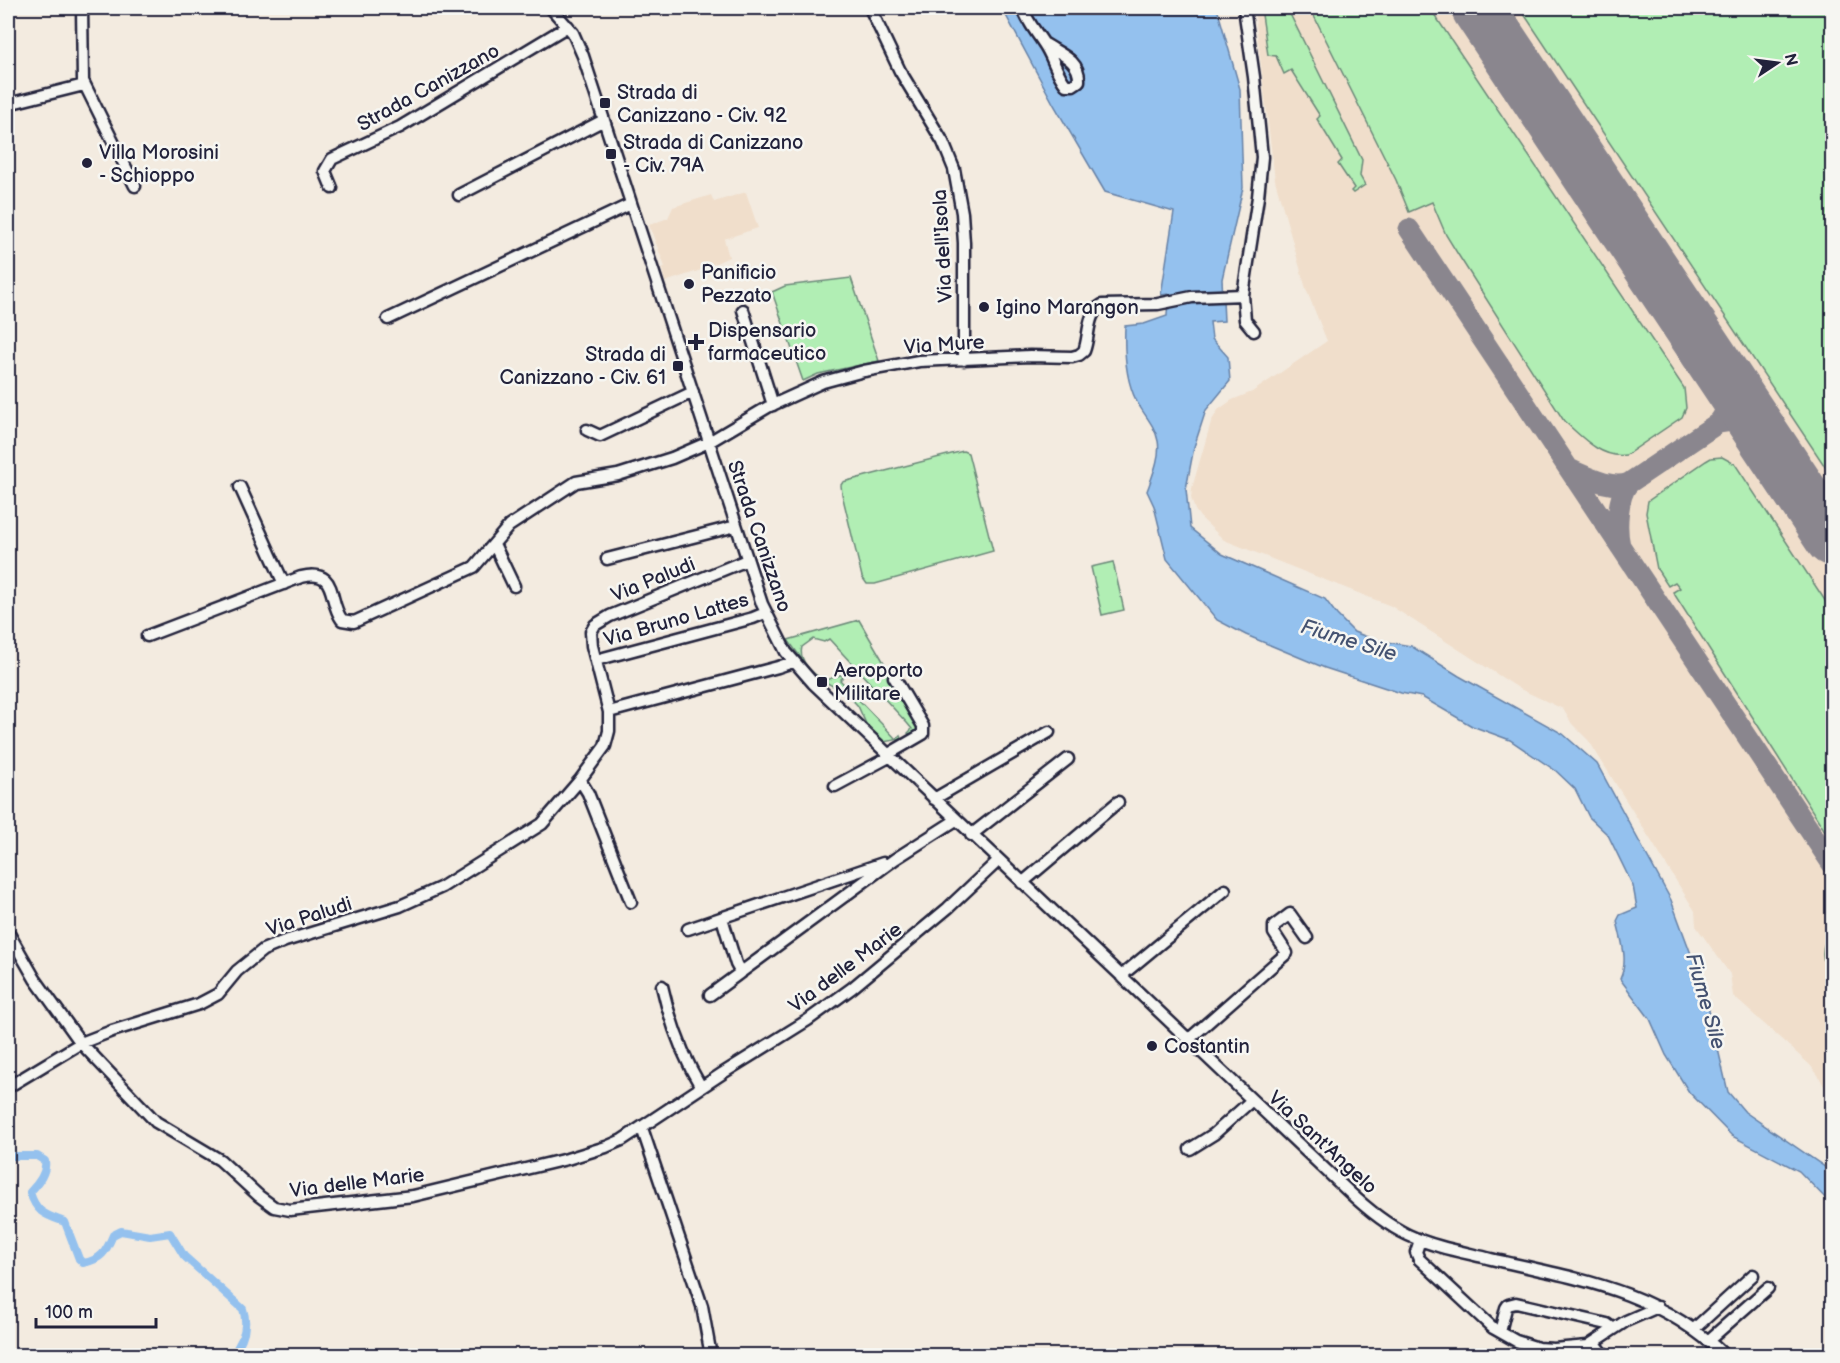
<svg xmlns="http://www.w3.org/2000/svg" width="1840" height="1363" viewBox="0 0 1840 1363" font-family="'Balsamiq Sans',sans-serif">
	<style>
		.built { fill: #f0decb }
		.green { fill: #b1eeb4; stroke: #6a8878; stroke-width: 1.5 }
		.water { fill: #94c1ee; stroke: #6681a6; stroke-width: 1.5 }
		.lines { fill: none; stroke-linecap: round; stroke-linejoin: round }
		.canal { stroke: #94c1ee; stroke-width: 8 }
		.taxiway { stroke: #8a868e; stroke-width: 21 }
		.runway { stroke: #8a868e; stroke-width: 54 }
		.minor-casing { stroke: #22223b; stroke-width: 15 }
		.minor { stroke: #f6f6f2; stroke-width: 10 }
		.poi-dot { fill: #22223b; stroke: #f6f6f2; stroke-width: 2 }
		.labels { text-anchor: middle; stroke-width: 5; stroke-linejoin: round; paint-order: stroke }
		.street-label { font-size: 20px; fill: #22223b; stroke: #f6f6f2 }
		.poi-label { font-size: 20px; fill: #22223b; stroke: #f6f6f2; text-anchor: start }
		.water-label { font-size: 21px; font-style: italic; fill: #445271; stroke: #f6f6f2 }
	</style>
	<rect width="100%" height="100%" fill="#f3ebe0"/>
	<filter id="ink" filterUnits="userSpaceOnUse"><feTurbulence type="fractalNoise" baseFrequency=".0167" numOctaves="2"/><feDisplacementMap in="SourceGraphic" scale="12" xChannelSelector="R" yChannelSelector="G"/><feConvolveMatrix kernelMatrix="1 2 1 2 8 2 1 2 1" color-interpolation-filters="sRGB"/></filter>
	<g filter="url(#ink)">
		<path class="built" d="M1254 8H1832V1101L1818 1075 1810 1065 1733 996 1730 974 1696 926 1695 911 1589 741 1572 724 1563 709 1520 689 1391 606 1224 540 1200 517 1195 510 1191 498 1192 488 1211 422 1218 410 1232 400 1252 392 1327 341 1306 289 1275 180Z
			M746 192 758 228 724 239 729 257 701 270 665 282 662 269 665 267 649 225 668 218 673 207 711 195 714 202Z"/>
		<path class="green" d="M1261 8H1287L1362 160 1360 176 1365 185 1353 193 1351 191 1354 188 1338 164 1342 160 1317 119 1320 116 1291 70 1284 74 1276 56 1268 55Z
			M1310 8H1430L1684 388 1686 408 1682 417 1626 455C1601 459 1581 436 1564 421L1459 256 1446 235 1432 202 1409 212 1396 180Z
			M1520 8H1832V477Z
			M851 278 879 361 818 374 803 381 772 292 785 286Z
			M963 451 968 453 993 551 875 584H867L862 577 842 494 841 485 843 482Z
			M1722 457 1735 464 1832 611V842L1673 592 1680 588 1675 582 1668 586 1657 569 1646 513 1648 501 1706 461 1711 458Z
			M1113 562 1124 610 1102 615 1091 567Z
			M859 620 920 724V729L913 736 908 733 912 729 907 723 829 639 824 642 813 639 802 647C798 660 812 673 823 680 831 681 838 672 844 676L840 680 896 739 900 735 901 739 883 742 867 726 858 706 846 693 814 676 788 640Z
			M1832 931V977C1821 964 1819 945 1832 931Z"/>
		<path class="water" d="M1002 8H1217L1240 89 1243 188 1222 279 1224 321 1210 322 1212 339 1228 357 1230 381 1206 410 1194 447 1186 489 1190 528 1222 554 1325 599 1337 615 1354 632 1375 640 1411 646 1459 676 1563 734 1597 764 1671 900 1704 989 1728 1092 1745 1112 1832 1172V1205L1799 1171 1732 1136 1689 1092 1666 1055 1650 1019 1620 979C1629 960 1621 940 1617 921L1620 915 1637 908 1633 886 1608 835 1589 817 1575 789 1556 771 1510 740 1472 726 1422 697 1401 693 1325 668 1246 635 1217 620 1167 559 1154 506 1147 491C1152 477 1161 456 1158 441 1155 425 1143 414 1136 400 1125 378 1124 350 1125 326L1144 324 1167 316 1168 294 1161 295 1174 212 1105 192 1054 105Z"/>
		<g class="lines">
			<path class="canal" d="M8 1156H37L45 1161C47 1173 38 1184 30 1192 36 1213 46 1215 65 1222L79 1259 83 1263C101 1260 106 1252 113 1235L121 1231 150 1236 170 1233 184 1256 243 1309C249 1327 243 1342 231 1356"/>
			<path class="taxiway" d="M1409 229 1832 864
				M1718 423 1738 420 1757 426
				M1569 469C1586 476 1611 490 1629 483L1718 423C1729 410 1729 398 1727 383
				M1620 546C1616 529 1617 496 1629 483"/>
			<path class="runway" d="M1478 8 1832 539"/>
			<g class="minor-casing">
				<path id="minor" d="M82 8 83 81 135 186
					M551 8 573 33 583 56 762 604 786 652 813 683 1348 1191C1366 1208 1385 1224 1408 1235 1434 1247 1463 1252 1491 1259 1579 1279 1657 1290 1725 1356
					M870 8 900 71 943 142 954 169 962 213 964 243V360
					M1023 8C1027 22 1036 31 1044 44 1053 57 1056 73 1066 85H1073L1079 81C1080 60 1060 54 1045 44
					M1244 8 1254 77 1262 157 1258 197 1243 295 1245 320 1254 331
					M8 104 84 85
					M332 188 325 171 332 159 400 127 568 26
					M459 195 604 120
					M743 310 773 405
					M388 319 631 204
					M587 430 600 436 693 392
					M240 487 284 584
					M494 544 514 586
					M607 559 736 526
					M147 636 301 577C339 568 327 600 342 620L354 622 474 567 509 526 576 482 618 475 672 458 709 442 768 407 823 382 864 371 919 361 1030 356 1072 357 1079 355 1084 351C1090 336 1086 314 1102 305L1158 304 1192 297 1243 295
					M596 660 753 618 765 613
					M609 712 778 667 793 662
					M580 780 588 793 631 902
					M835 786 889 757 892 752 923 734V726L894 677
					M934 799 1049 732
					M971 835 1068 759
					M1022 883 1118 802
					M722 918 736 964 741 973
					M688 929 883 863
					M8 932 35 979 81 1043 156 1122 220 1160 259 1196 274 1207 290 1210 413 1196 567 1159 606 1147 622 1140 723 1073 808 1020 852 988 948 908 999 860
					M1121 976 1225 890
					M662 986C670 1021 683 1057 701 1087
					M710 995 895 859 956 820
					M1188 1040 1287 953 1274 933V926L1290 914 1307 938
					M8 1087 81 1043 112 1031 199 1004 218 994 237 971 263 950 285 941 400 906 442 887 542 824 580 780 605 746 609 731V712L592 646 591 632 595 625 610 616 747 560
					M642 1128 702 1306 711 1356
					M1190 1149 1214 1134 1252 1100
					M1420 1240 1416 1252 1419 1259 1493 1328 1516 1341 1538 1348 1554 1349 1588 1346 1626 1321 1658 1307
					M1694 1329 1753 1275
					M1500 1332 1506 1308 1508 1305 1516 1303 1607 1324 1614 1329
					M1709 1340 1768 1288
					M1595 1343 1605 1356"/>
			</g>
			<use href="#minor" class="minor"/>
		</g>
	</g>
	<g class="poi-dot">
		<rect x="599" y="97" width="12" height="12" rx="3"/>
		<rect x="605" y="148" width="12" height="12" rx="3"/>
		<circle cx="87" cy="163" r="6"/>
		<circle cx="689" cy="284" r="6"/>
		<circle cx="984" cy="307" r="6"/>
		<path d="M693 333h6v6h6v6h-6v6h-6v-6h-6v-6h6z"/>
		<rect x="672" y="360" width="12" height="12" rx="3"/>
		<rect x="816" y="676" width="12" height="12" rx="3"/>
		<circle cx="1152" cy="1046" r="6"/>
	</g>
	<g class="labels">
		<g class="street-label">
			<text transform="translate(428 87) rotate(-29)" y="7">Strada Canizzano</text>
			<text transform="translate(942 246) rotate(-93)" y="7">Via dell'Isola</text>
			<text transform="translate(944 344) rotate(-4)" y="7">Via Mure</text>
			<text transform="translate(760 536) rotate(71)" y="7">Strada Canizzano</text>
			<text transform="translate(653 579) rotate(-22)" y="7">Via Paludi</text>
			<text transform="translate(676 619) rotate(-16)" y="7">Via Bruno Lattes</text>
			<text transform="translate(309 916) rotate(-18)" y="7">Via Paludi</text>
			<text transform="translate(845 967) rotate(-37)" y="7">Via delle Marie</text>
			<text transform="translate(1323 1142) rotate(43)" y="7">Via Sant'Angelo</text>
			<text transform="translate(357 1182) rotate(-7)" y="7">Via delle Marie</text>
		</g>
		<g class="poi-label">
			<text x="617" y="99">Strada di<tspan x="617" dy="23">Canizzano - Civ. 92</tspan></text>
			<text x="623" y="149">Strada di Canizzano<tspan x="623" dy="23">- Civ. 79A</tspan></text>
			<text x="99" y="159">Villa Morosini<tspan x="99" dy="23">- Schioppo</tspan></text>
			<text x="701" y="279">Panificio<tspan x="701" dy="23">Pezzato</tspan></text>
			<text x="996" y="314">Igino Marangon</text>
			<text x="708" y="337">Dispensario<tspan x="708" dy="23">farmaceutico</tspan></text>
			<text x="666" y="361" text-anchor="end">Strada di<tspan x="666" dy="23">Canizzano - Civ. 61</tspan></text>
			<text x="834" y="677">Aeroporto<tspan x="834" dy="23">Militare</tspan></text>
			<text x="1164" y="1053">Costantin</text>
		</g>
		<g class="water-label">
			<text transform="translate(1349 640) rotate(17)" y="7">Fiume Sile</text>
			<text transform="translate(1706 1001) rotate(74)" y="7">Fiume Sile</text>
		</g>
	</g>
	<rect width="1840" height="1363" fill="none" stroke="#f6f6f2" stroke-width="30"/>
	<rect x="15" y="15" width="1810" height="1333" fill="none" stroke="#22223b" stroke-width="2" filter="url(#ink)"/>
	<g transform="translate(1777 63) rotate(77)" stroke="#f6f6f2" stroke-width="4.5" paint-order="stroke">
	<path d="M0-4.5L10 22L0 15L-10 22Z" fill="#22223b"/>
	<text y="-9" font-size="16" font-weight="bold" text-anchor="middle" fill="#22223b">N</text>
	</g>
	<path d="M36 1318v9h120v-9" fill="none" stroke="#22223b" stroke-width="3"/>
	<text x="45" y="1318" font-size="18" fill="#22223b" stroke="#f6f6f2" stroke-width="4.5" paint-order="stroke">100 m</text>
</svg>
